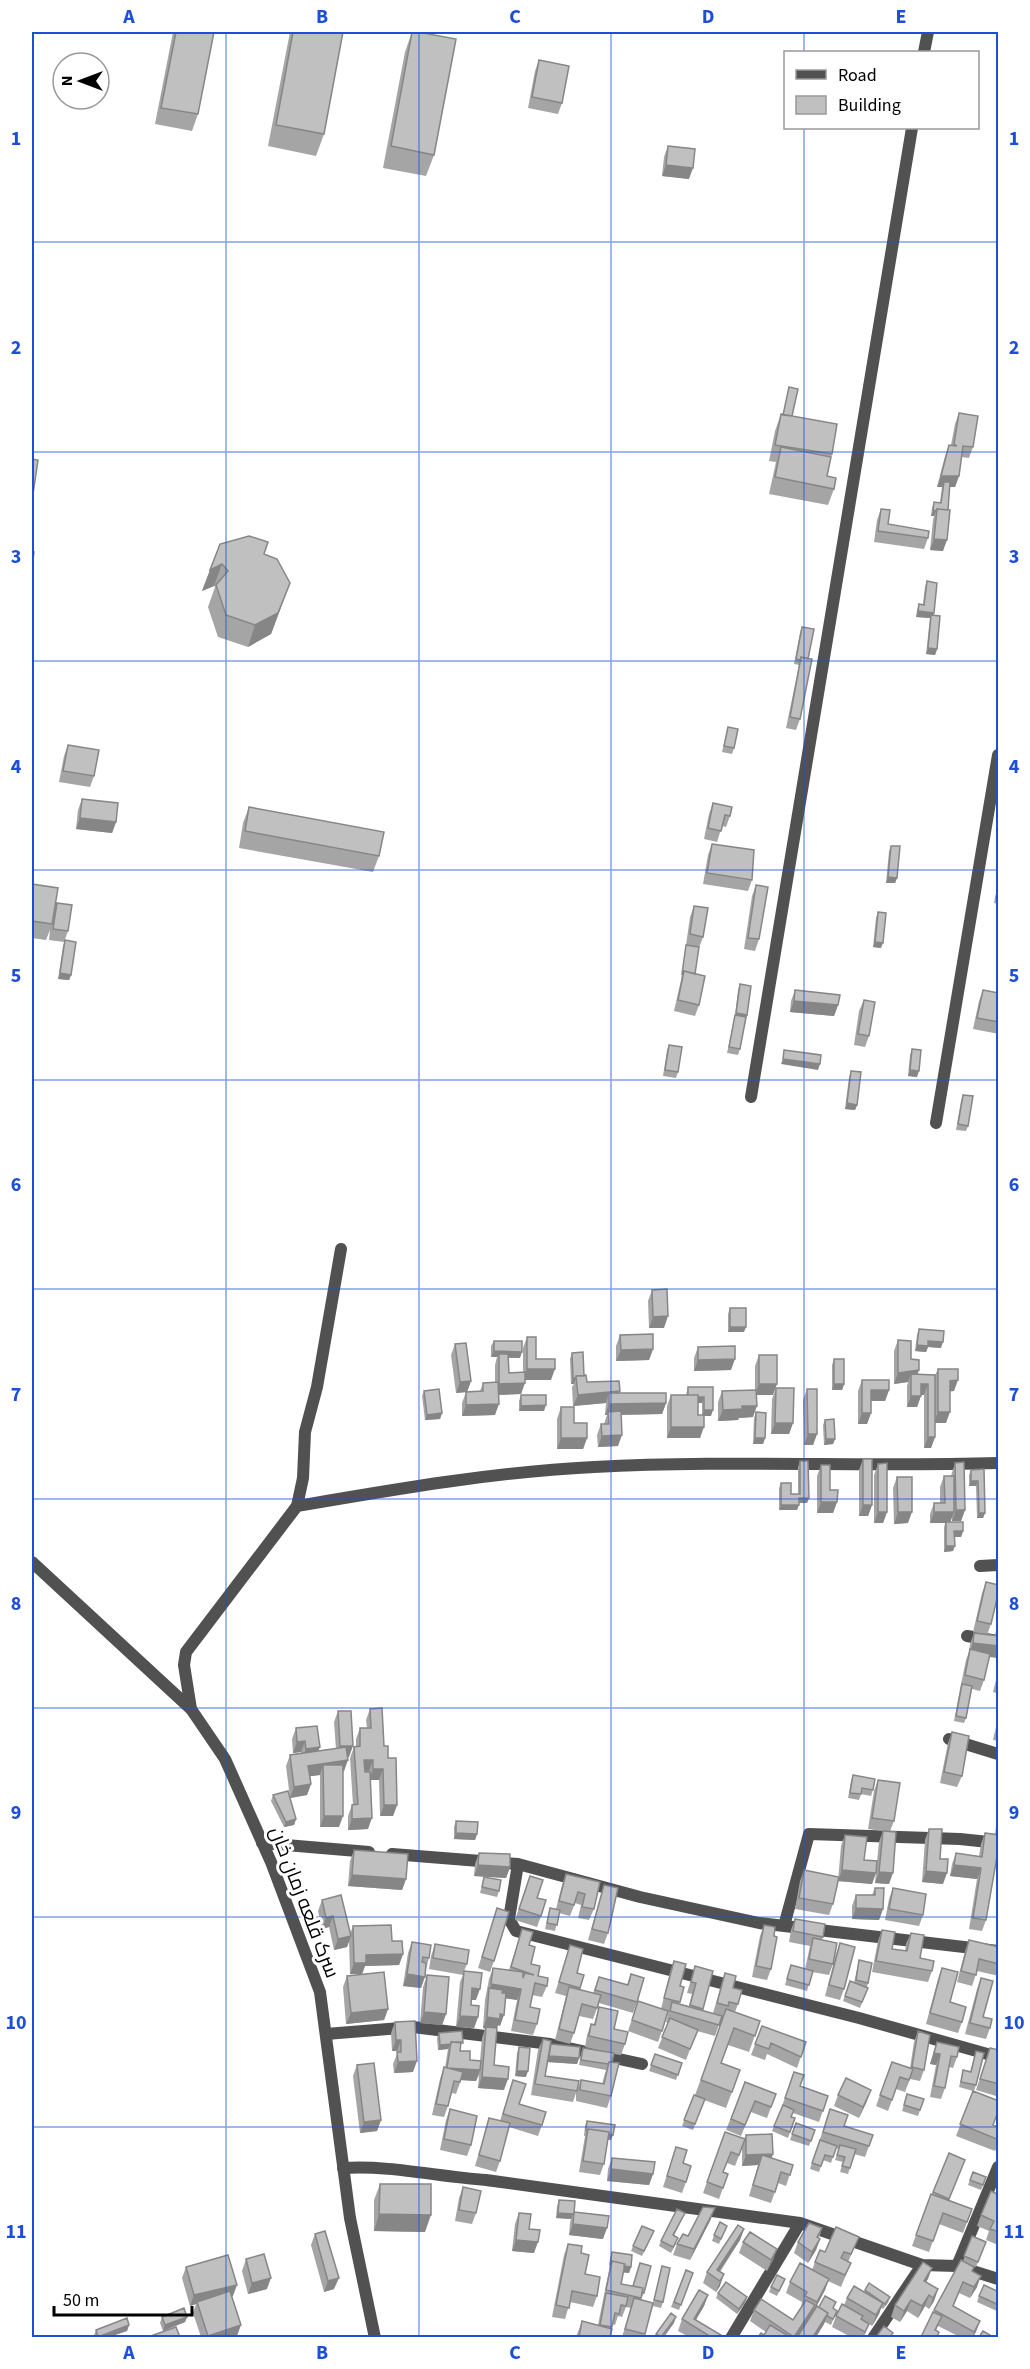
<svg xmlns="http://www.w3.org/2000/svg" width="1030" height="2369" viewBox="0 0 1030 2369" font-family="'Source Sans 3',Cairo,sans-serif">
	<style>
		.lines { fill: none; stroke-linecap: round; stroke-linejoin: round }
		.minor { stroke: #515151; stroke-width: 12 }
		.tertiary { stroke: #515151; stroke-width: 12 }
		.wall { fill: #a5a5a5; fill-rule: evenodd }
		.shaded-wall { fill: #868686 }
		.building { fill: #c0c0c0; stroke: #868686; stroke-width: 1.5 }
		.grid { fill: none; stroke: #1d4ed8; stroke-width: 1.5; stroke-opacity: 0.55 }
		.labels { text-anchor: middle; stroke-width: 6; stroke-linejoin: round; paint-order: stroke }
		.street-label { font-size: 20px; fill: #000; stroke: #fff }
		.neatline { fill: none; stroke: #1d4ed8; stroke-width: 2 }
		.grid-label { font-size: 20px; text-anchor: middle; font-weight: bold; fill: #1d4ed8 }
	</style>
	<rect width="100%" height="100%" fill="#fff"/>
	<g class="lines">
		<path class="minor" d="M924 52 928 32
			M751 1097 912 128
			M936 1123 998 755
			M297 1506C396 1489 494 1472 594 1467 729 1460 863 1467 998 1463
			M980 1566 998 1565
			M967 1636 998 1641
			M191 1709 184 1665 186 1652 297 1506 303 1478 305 1432 317 1387 341 1249
			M949 1739 998 1754
			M262 1843 369 1852
			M392 1854 518 1864 640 1897 759 1923 998 1951
			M518 1864 509 1919 516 1931 859 2018 998 2057
			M784 1926 809 1834 960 1839 998 1843
			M326 2034 413 2027 550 2044 642 2064
			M343 2168C391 2165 439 2177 486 2180L800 2223 922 2265 957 2266 998 2279
			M957 2266 998 2167
			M731 2338 800 2223
			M873 2338 922 2265"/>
		<path class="tertiary" d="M32 1562 191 1709 225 1759 271 1862 320 1992 350 2218 375 2338"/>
	</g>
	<path class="wall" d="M173 32H214L198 114 192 131 155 124Z
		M290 32H343L324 134 316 156 268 146Z
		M412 32 434 155 426 176 383 168 405 52Z
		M539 60 562 103 558 114 528 108 535 71Z
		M668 146 689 179 662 176 664 157Z
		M789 387 792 416 832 454 827 476 834 489 828 505 769 494 776 462 769 461 775 431 781 414 783 415Z
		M959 413 973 447 969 458 961 457 959 476 955 487H950L943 551 930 550 933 520 934 516H931L932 508 934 502 940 503 942 487H937L945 456 949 445H951L955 424Z
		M881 509 888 524 928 538 924 549 874 542 877 520Z
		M220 544 264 554 290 583 271 634 248 647 218 637 208 607 215 587 214 586 202 591Z
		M927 581 934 613 933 615 937 649 935 655 926 654 930 618 916 617 917 610 919 604H923L925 587Z
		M802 627 808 659 800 719 796 730 786 728 799 665 794 664 800 633Z
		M728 727 734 748 732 754 722 752Z
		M68 745 94 776 90 787 59 782 64 756Z
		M82 799 116 822 112 833 76 829 78 810Z
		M713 803 730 816 726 827 722 826 717 842 704 839 709 814Z
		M249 807 379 856 373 872 239 848 243 823Z
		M712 844 752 880 748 891 703 884 708 855Z
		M891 846 897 878 895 883H886L889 851Z
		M999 878V904L994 903Z
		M32 884 55 910 57 903 68 931 64 942 49 940 50 930 46 940 32 938Z
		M756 885 759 939 755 951 744 949 752 896Z
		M694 906 703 937 699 948 695 974 699 1005 695 1016 674 1011 681 980 690 917Z
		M878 912 881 948 873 947 876 918Z
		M65 940 71 975 69 980 58 979 63 946Z
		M740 984 747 1015 740 1049 738 1055 727 1053 735 1016 738 990Z
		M795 990 838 1005 834 1016 790 1012 791 1001Z
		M983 990 999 993V1034L973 1029 979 1001Z
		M864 1000 869 1036 865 1047 854 1045 859 1011Z
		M669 1045 678 1072 676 1078 663 1076 667 1050Z
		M912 1049 917 1077 908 1076 910 1055Z
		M851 1071 857 1105 855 1110 845 1109 849 1077Z
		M963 1095 968 1126 966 1131 956 1130 961 1101Z
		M652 1290 664 1328H649L648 1301Z
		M730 1308 744 1332H728V1314Z
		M919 1329 941 1348 928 1347 926 1352 915 1351 917 1335Z
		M620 1335 653 1349 649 1360 616 1361V1346Z
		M527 1337 536 1359 551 1380H525L521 1394 498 1395 495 1415 462 1416V1403L466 1392 456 1393 451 1355 455 1344 471 1381 467 1392 480 1391 483 1383 495 1382V1365L497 1357H491V1346L494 1341 520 1358H508L509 1373 523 1372V1348Z
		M898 1340 919 1370 917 1375H935L938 1369 954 1391H950L946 1423H935V1437L931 1448H924V1395H921L917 1407H907V1386L908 1382 894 1384V1351Z
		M698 1347 731 1370 694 1371V1358Z
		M572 1353 587 1382 620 1391 619 1393 666 1403 662 1414 621 1415 618 1446 598 1447 597 1435 601 1424H604L607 1415H605L606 1403 573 1406 572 1387 574 1384H571L570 1359Z
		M759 1355 773 1395H756L753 1417 739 1418 738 1420 718 1421V1402L722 1391 755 1390V1366Z
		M834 1359 844 1384 842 1390H832V1365Z
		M862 1380 889 1390 885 1401H871V1413L867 1424H858V1391Z
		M688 1387H713L711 1416H704L700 1438H667V1406L671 1395H686ZM698 1403H702V1415H698Z
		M776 1388 793 1423 789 1434H771L772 1399Z
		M807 1389 817 1434 813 1445H804L803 1400Z
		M424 1391 442 1413 440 1419 425 1420 422 1396Z
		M521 1395 544 1411H519V1401Z
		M999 1396V1419H997L998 1397Z
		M561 1407 587 1438 583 1449H557V1419Z
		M756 1412 765 1438 763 1444H753L754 1418Z
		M825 1420 835 1439 833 1444 824 1445 823 1425Z
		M863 1459 872 1505 868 1516H859V1470Z
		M800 1461 809 1498 807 1503H799L797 1510H779V1488L781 1483 791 1494H798V1467Z
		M955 1463 965 1510 961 1521H952V1516L950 1522 963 1531 961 1537H954L953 1551 944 1552V1528L945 1523H930V1514L934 1503H940V1487L944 1476H951Z
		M878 1464 887 1512 883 1523H874V1475Z
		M821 1465 830 1490 837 1502 833 1513H817V1476Z
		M984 1469 985 1513 983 1518H977L976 1486H969V1475L971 1470Z
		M897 1477 908 1523 894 1524 893 1488Z
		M986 1582 991 1624 987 1635H995L999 1616V1658L989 1657 984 1680 980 1691 972 1689 966 1718 964 1723 954 1721 960 1689 966 1660 969 1652 970 1644 974 1633 982 1634 973 1632 982 1593Z
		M999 1668V1694L993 1692Z
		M370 1709 388 1758 397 1805 393 1816H380L379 1780H370L368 1829 348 1830V1816L352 1805H353L350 1758 354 1747H356V1739L360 1728H367L366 1720Z
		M338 1711 349 1757H348L344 1771H343L339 1827H320V1775L310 1776 311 1784 307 1795 290 1798 286 1766 290 1755 301 1754V1752L293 1753 292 1739 296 1728 320 1747 318 1751 336 1749 334 1722Z
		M999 1713V1741L993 1740 998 1718Z
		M952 1732 962 1776 957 1787 940 1783 948 1743Z
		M853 1775 873 1790 871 1796 861 1794 859 1800 848 1798 851 1781Z
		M878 1780 894 1821 890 1831 889 1884 875 1883 876 1871 872 1884 838 1881 841 1846 845 1835 864 1860 877 1861 879 1842 883 1831 868 1829 874 1791Z
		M273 1795 296 1819 294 1825 284 1827 271 1801Z
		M999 1806V1845L986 1920 982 1931 969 1929 977 1879 950 1876 952 1864 956 1853 979 1856 981 1844 985 1833 995 1834Z
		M456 1821 477 1834 475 1840 454 1839V1827Z
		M929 1829 940 1859 943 1884 922 1882 925 1840Z
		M354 1850 406 1879 402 1890 348 1886 350 1861Z
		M479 1853 510 1867 506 1878 474 1876 475 1864Z
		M804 1870 833 1904 829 1915 795 1909 800 1881Z
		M566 1874 600 1882 594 1909 589 1920 578 1918 581 1905 575 1903 570 1916 559 1913 555 1931 545 1929 550 1908 556 1909 562 1885Z
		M484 1877 499 1891 497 1897 480 1893Z
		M604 1885 608 1933 604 1944 588 1940Z
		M526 1887 537 1898 541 1916 537 1927 515 1920Z
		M875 1888 883 1909 879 1920 852 1919V1906L856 1895H872Z
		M893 1888 923 1915 919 1926 885 1920 889 1899Z
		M322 1900 350 1934 353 1926 392 1941 403 1954 399 1965 365 1966 362 1974H350L349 1941 347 1947 334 1950 329 1927 322 1929 318 1911Z
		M497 1908 494 1961 490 1972 478 1968Z
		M795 1919 823 1937 822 1940 833 1964 829 1975 812 1972 807 1991 785 1985 791 1965 805 1969 810 1946 789 1942 791 1930Z
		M764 1925 774 1936 771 1969 767 1980 752 1977 760 1936Z
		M522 1929 529 1945 531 1964 538 1976 547 1986 542 1997 532 1995 530 2007 537 2024 533 2035 511 2031 517 2000 506 1998 500 2026 498 2025 497 2028 494 2065 504 2090 478 2088 479 2075 476 2081 461 2080 456 2094 452 2093 448 2106 444 2117 432 2115 440 2079 444 2067 445 2068 448 2049 438 2050 437 2038 439 2033 461 2049 460 2051 470 2060 480 2061 482 2038 485 2029 483 2028 485 2000 489 1979 493 1968 509 1970Z
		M882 1930 892 1949 905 1951 906 1944 911 1933 920 1958 932 1971 928 1982 872 1972 878 1941Z
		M969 1940 999 1947V1976L977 1971 972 1986 957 1982 965 1951Z
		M412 1942 429 1958 421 1988 403 1986 408 1953Z
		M840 1943 844 1989 840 2000 825 1996 836 1954Z
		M435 1944 467 1964 464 1971 476 2000H471V2005L478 2017 474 2028 456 2027 460 1982 463 1975 429 1969 431 1956Z
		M570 1945 577 1973 584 1975 580 1989 593 1993 599 1977 627 1985 631 1974 637 2002 633 2013 599 2003 593 2019 579 2016 574 2033 570 2044 555 2040 566 1996 555 1993Z
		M859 1960 868 1983 867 1987 868 1988 860 2008 843 2001 850 1981 854 1983Z
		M674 1961 680 1986 684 1987 679 2004 689 2006 692 1994 687 1993 695 1966 713 1971 702 2010 713 2013 725 1973 733 1988 738 2004 735 2012 760 2021 749 2052 728 2045 721 2063 740 2070 726 2108 704 2100 693 2130 682 2126 694 2095H695L724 2017 722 2016 715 2036 697 2031 686 2060 658 2048 668 2023 666 2022 669 2011 658 2042 628 2031 638 2001 661 2009 670 1972Z
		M942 1968 950 2002 962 2022 958 2033 926 2024 938 1979Z
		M427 1975 446 2014 442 2025 420 2023 423 1987Z
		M347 1976 388 2009 384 2020 346 2024 343 1987Z
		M981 1978 983 2017 990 2028 986 2039 965 2034 977 1989Z
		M599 2007 625 2044 621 2055 614 2054 612 2062 611 2096 607 2108 576 2101V2093L573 2102 531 2095 538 2050 543 2039 551 2044 579 2058 577 2064 548 2062 545 2076 578 2088 581 2080 602 2084 606 2070 579 2065 581 2053 583 2048 602 2051 585 2047 587 2035 591 2024H594Z
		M395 2022 413 2072 394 2073 393 2064 397 2054V2051H392L391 2033Z
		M762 2026 806 2042 797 2068 767 2054 765 2060 751 2055Z
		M918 2031 924 2070 920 2081 910 2079 905 2092 896 2089 888 2111 876 2106 892 2062 910 2068 914 2042Z
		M937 2042 957 2057 953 2068 949 2067 945 2088 941 2099 930 2097 936 2065 930 2064 933 2053Z
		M519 2047 526 2077 515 2076 517 2053Z
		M990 2048 997 2072H999V2089L996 2096 976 2090Z
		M976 2051V2085L974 2091 993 2125 999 2127V2143L995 2151 956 2136 973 2091 959 2087 963 2070 970 2072Z
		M655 2054 682 2063 676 2080 649 2071Z
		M357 2065 381 2120 377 2131 360 2133 353 2076Z
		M794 2072 800 2086 828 2096 819 2122 793 2113 791 2117 795 2118 788 2138 772 2131 781 2109Z
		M513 2080 519 2104 542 2125 538 2136 509 2127 500 2161 496 2172 475 2166 489 2118 500 2121Z
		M745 2082 776 2094 767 2118 751 2112 741 2136 726 2130Z
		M907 2094 924 2099 918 2116 902 2111Z
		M838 2095 867 2101 859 2118 834 2106Z
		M450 2109 471 2145 467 2156 440 2150 446 2120Z
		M830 2109 844 2126 869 2146 865 2157 854 2154 848 2174 840 2172 843 2162 835 2160 839 2149 836 2148 831 2163 823 2160 819 2172 810 2169Z
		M587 2121 611 2140H608L604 2164 600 2175 579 2172 585 2136H584L585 2126Z
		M796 2123 815 2130 809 2146 790 2140Z
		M725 2132 744 2139 746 2135 773 2154 771 2158 793 2165 786 2186 778 2183 771 2203 749 2196 758 2165 742 2166V2148L735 2166 727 2163 723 2172 728 2174 719 2199 703 2193Z
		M676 2147 683 2163 686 2182 682 2193 663 2187Z
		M949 2153V2200L972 2209 963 2233 939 2224 929 2252 912 2246 931 2194H932Z
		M612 2158 653 2174 649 2185 607 2181 608 2169Z
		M973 2172 986 2177 981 2190 968 2185Z
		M380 2184 425 2232 374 2231V2200Z
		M463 2187 476 2213 472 2224 455 2221 459 2198Z
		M999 2195 998 2245 986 2240 989 2231 977 2226 981 2215Z
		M559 2200 574 2212 603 2239 569 2235 570 2223 571 2219 556 2218 557 2206Z
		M519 2213 529 2229 534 2253 512 2251 515 2224Z
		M685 2213 674 2236 676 2244 671 2253 659 2246 661 2241Z
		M711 2219 690 2260 673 2255 677 2244Z
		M727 2226 719 2244 712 2241 714 2235Z
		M822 2228 819 2238 820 2239 816 2250 808 2263 794 2253 798 2242Z
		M744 2229 740 2240 720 2272V2286L716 2292 703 2283 707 2272Z
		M315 2234 334 2289 324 2292 311 2245Z
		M652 2236 642 2256 631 2251 633 2246Z
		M972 2236 986 2242 976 2267 971 2265 974 2267 972 2272 977 2287 970 2298 959 2293 953 2307 980 2321 973 2337H960L938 2326 936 2331 932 2315 934 2310 963 2261Z
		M859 2237 848 2262 851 2263 841 2287 828 2281 825 2290 816 2307 834 2309 837 2311 831 2325 825 2322 816 2337H797L801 2331 797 2337H758L764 2335 766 2332 750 2321 754 2310 793 2320 802 2307H801L802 2302 786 2293 790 2282 812 2270 815 2262 825 2252Z
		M743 2242 777 2249 773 2260 767 2271 739 2253Z
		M568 2244 581 2253 585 2274 597 2296 593 2307 570 2302 565 2319 552 2317 564 2255Z
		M612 2252 631 2267 629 2273 623 2272 621 2284 644 2293 641 2299 653 2303 662 2266 663 2302 661 2308 653 2306 643 2337H622L631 2308 626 2307 622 2317 618 2316 615 2325 612 2324 610 2337H576L582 2321 598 2325 609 2270 610 2258Z
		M246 2259 267 2289 248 2294 242 2271Z
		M186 2267 233 2296 231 2297 237 2336 233 2337H201L193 2313 196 2304 190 2306 182 2278Z
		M932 2268 926 2282 938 2289 934 2301 929 2309 925 2306 918 2318 907 2311 900 2322 891 2317 895 2305Z
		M686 2270 693 2273 679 2310 671 2307Z
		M785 2279 777 2296 769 2292 771 2287Z
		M865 2290 890 2297 888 2303 883 2309 881 2308 879 2314 872 2326 869 2324 864 2337H851L832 2327 836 2316 844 2305 847 2298 864 2292Z
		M999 2292V2312L977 2302 979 2296Z
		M718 2293 747 2297 745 2303 737 2314 716 2298Z
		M708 2295 704 2306 696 2320 720 2337H689L678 2331 682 2319Z
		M162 2317H187L185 2322 163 2331 160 2323Z
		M129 2325 127 2331 109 2337H94V2335L96 2330Z"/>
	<path class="shaded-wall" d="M666 165 693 168 689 179 662 176Z
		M941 476H959L955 487H943L944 482 942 487H937Z
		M933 510 936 511 934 516H931Z
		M934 539 947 540 943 551 930 550Z
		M222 564 214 586 202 591 210 570Z
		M290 583 271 634 248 647 255 625Z
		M918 611 934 613 932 618 931 615 930 618 916 617Z
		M928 648 937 649 935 655 926 654Z
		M80 818 116 822 112 833 76 829Z
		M888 877 897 878 895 883H886Z
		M875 942 883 943 881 948 873 947Z
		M60 973 71 975 69 980 58 979Z
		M794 1001 838 1005 834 1016 790 1012Z
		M736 1013 747 1015 745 1020 734 1019Z
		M783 1059 820 1064 818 1070 781 1064Z
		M910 1070 919 1071 917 1077 908 1076Z
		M847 1103 857 1105 855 1110 845 1109Z
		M668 1316 664 1328H649L653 1317Z
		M730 1327H746L744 1332H728Z
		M928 1341 943 1342 941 1348 928 1347 926 1352 915 1351 917 1345Z
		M653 1349 649 1360 616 1361 621 1350Z
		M494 1351 522 1352 520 1358 499 1357V1354L497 1357H491Z
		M735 1359 731 1370 694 1371 698 1360Z
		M527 1369H555L551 1380H523Z
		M919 1370 915 1381 911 1374 908 1382 894 1384 898 1373Z
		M573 1378H576L574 1384H571Z
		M958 1380 954 1391 946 1392 950 1381Z
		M471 1381 467 1392 456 1393 460 1382Z
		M525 1383 521 1394 495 1395 499 1384Z
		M759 1384H777L773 1395H755Z
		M834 1384H844L842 1390H832Z
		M921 1384H928L924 1395H917Z
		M871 1390H889L885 1401H867Z
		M620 1391 616 1402 609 1393 606 1403 573 1406 578 1395Z
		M911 1396H921L917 1407H907Z
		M688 1397H704L702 1403H686Z
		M666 1403 662 1414 608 1415V1412L607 1415H605L609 1404Z
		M499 1404 495 1415 462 1416 466 1405Z
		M546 1405 544 1411H519L521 1406Z
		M742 1406H757L753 1417 739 1418 738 1420 718 1421 723 1410Z
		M704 1410H713L711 1416H702Z
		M938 1412H950L946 1423H934Z
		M442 1413 440 1419 425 1420 427 1415Z
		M862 1413H871L867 1424H858Z
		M775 1423H793L789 1434H771Z
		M671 1427H704L700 1438H667Z
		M808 1434H817L813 1445H804Z
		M622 1435 618 1446 598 1447 602 1436Z
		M928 1437H935L931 1448H924Z
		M561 1438H587L583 1449H557Z
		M755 1438H765L763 1444H753Z
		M826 1439H835L833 1444 824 1445Z
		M971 1481H978L976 1486H969Z
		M799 1498H809L807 1503H797Z
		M821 1502H837L833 1513H817Z
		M781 1505H799L797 1510H779Z
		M863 1505H872L868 1516H859Z
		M956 1510H965L961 1521H952Z
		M878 1512H887L883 1523H874Z
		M898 1512H912L908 1523 894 1524Z
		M934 1512H954L950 1523H930Z
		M979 1513H985L983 1518H977Z
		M954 1531H963L961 1537H952Z
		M946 1546H955L953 1551 944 1552Z
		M973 1643 999 1646V1658L969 1654Z
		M305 1741 301 1752 293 1753 297 1742Z
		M340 1746H353L349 1757H336Z
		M320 1747 315 1758 302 1760 306 1749Z
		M348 1760 344 1771 323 1774V1765L320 1775 304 1777 308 1766Z
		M364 1760H373L369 1771H360Z
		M373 1769H383L379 1780H369Z
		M311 1784 307 1795 290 1798 294 1787Z
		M384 1805H397L393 1816H380Z
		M324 1816H343L339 1827H320Z
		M372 1818 368 1829 348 1830 352 1819Z
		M296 1819 294 1825 284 1827 286 1822Z
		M999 1826V1836H995Z
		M456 1833 477 1834 475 1840 454 1839Z
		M478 1865 510 1867 506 1878 474 1876Z
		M954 1865 981 1868 977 1879 950 1876Z
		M842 1870 876 1873 872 1884 838 1881Z
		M926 1871 947 1873 943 1884 922 1882Z
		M879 1872 893 1873 889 1884 875 1883Z
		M352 1875 406 1879 402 1890 348 1886Z
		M856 1908 883 1909 879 1920 852 1919Z
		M333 1916 329 1927 322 1929 326 1918Z
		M351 1936 347 1947 334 1950 338 1939Z
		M403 1954 399 1965 365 1966 362 1974H350L354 1963 366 1955Z
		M407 1974 425 1977 421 1988 403 1986Z
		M491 1984 521 1989 517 2000 489 1996Z
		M472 1988 480 1989 476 2000H468Z
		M388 2009 384 2020 346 2024 351 2013Z
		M424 2012 446 2014 442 2025 420 2023Z
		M500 2014 504 2015 500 2026 498 2025 496 2030 483 2028 487 2017Z
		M460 2016 478 2017 474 2028 456 2027Z
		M396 2040H401L397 2051H392Z
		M450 2044 448 2049 438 2050 440 2045Z
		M934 2053 940 2054 936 2065 930 2064Z
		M549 2056 579 2058 577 2064 547 2062Z
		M417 2061 413 2072 394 2073 398 2062Z
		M447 2068 480 2070 476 2081 443 2079Z
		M517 2071H528L526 2077 515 2076Z
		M482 2077 508 2079 504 2090 478 2088Z
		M871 2090 867 2101 859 2118 863 2107Z
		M381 2120 377 2131 360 2133 364 2122Z
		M587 2131 613 2135 611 2140 586 2136Z
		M773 2154 769 2165 762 2155 758 2165 742 2166 746 2155Z
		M611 2169 653 2174 649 2185 607 2181Z
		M715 2208 711 2219 690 2260 694 2249Z
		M558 2213 573 2214 571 2219 556 2218Z
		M379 2214 431 2215 425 2232 374 2231Z
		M573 2224 607 2228 603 2239 569 2235Z
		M744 2229 740 2240 715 2278 717 2270Z
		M820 2239 816 2250 808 2263 812 2252Z
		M516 2240 538 2242 534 2253 512 2251Z
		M777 2249 773 2260 767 2271 771 2260Z
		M611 2265 631 2267 629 2273 610 2271Z
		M932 2268 928 2279 920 2292 924 2281Z
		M724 2274 720 2286 716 2292 720 2281Z
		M981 2276 977 2287 970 2298 974 2287Z
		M271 2278 267 2289 248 2294 252 2283Z
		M339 2278 334 2289 324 2292 328 2281Z
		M829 2279 825 2290 813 2313 817 2302Z
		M237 2285 233 2296 197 2304V2302L196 2304 190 2306 194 2295Z
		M938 2289 934 2301 929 2309 933 2298Z
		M708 2295 704 2306 692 2326 694 2319Z
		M929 2295 925 2306 918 2318 922 2306Z
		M747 2297 745 2303 737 2314 739 2309Z
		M911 2300 907 2311 900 2322 904 2311Z
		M883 2303 879 2314 872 2326 876 2315Z
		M815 2305 811 2316 797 2337H794Z
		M828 2313 824 2324 816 2337H813Z
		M187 2317 185 2322 163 2331 165 2325Z
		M676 2317 674 2323 664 2337H662Z
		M980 2321 976 2332 973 2337H972Z
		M129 2325 127 2331 109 2337H98Z
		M241 2325 237 2336 233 2337H208V2336Z"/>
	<path class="building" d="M176 32H214L198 114 161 108Z
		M293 32H343L324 134 276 125Z
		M412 32H418L456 39 434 155 391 146Z
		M539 60 569 66 562 103 532 97Z
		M668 146 695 149 693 168 666 165Z
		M789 387 798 389 792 416 783 415Z
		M959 413 978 416 973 447 963 446 959 476H941L949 445 957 446 954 444Z
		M781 414 837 424 832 454 775 445Z
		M781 447 831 457 827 476 836 478 834 489 775 477Z
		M32 459 38 460 32 501Z
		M944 482H950L948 510 937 509V511L933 510 934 502 941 503Z
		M881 509 890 510 888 524 929 531 928 538 878 531Z
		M937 509 950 510 947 540 934 539Z
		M249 536 268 542 264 554 277 559 290 583 278 613 255 625 226 615 216 585 228 571 222 564 210 570 220 544Z
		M32 552H34L32 567Z
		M927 581 937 583 934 613 918 611 919 604 924 605Z
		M931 615 940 616 937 649 928 648Z
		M802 627 814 629 808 659 801 657V660L796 659Z
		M801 657 812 659 800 719 790 717Z
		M728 727 738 729 734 748 724 746Z
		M68 745 99 750 94 776 63 771Z
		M82 799 118 803 116 822 80 818Z
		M713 803 732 807 730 816 725 815 721 831 708 828Z
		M249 807 384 832 379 856 245 831Z
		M712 844 754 850 752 880 707 873Z
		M891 846H900L897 878 888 877Z
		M32 884 58 888 52 924 32 921Z
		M999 884V898H996Z
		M756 885 768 887 759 939 748 938Z
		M57 903 72 905 68 931 53 929Z
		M694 906 708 908 703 937 690 934Z
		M878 912 886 913 883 943 875 942Z
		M65 940 76 942 71 975 60 973Z
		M686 945 699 947 695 974 684 971 683 974H682Z
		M684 971 705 976 699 1005 678 1000Z
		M740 984 751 986 747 1015 736 1013Z
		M795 990 840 995 838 1005 794 1001Z
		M983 990 999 993V1022L977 1018Z
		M864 1000 875 1002 869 1036 858 1034Z
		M735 1015 746 1017 740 1049 729 1047Z
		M669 1045 682 1047 678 1072 665 1070Z
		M912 1049 921 1050 919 1071 910 1070Z
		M784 1050 821 1055 820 1064 783 1059Z
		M851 1071 861 1072 857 1105 847 1103Z
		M963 1095 973 1096 968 1126 958 1124Z
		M667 1289 668 1316 653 1317 652 1290Z
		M730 1308H746V1327H730Z
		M919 1329 944 1331 943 1342 928 1341V1346L917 1345Z
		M653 1334V1349L621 1350 620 1335Z
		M527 1337H536V1359H555V1369H527Z
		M898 1340 911 1341V1359L919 1360V1370L898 1373Z
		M494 1341H522V1352L494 1351Z
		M466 1343 471 1381 460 1382 455 1344Z
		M735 1346V1359L698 1360V1347Z
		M583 1352 584 1376H576V1378H573L572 1353Z
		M499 1354H508L509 1373 525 1372V1383L499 1384Z
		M759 1355H777V1384H759Z
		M834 1359H844V1384H834Z
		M938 1369H958V1380L950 1381V1412H938Z
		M911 1374 935 1375V1437H928V1384H921V1396H911Z
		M586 1375 587 1382 619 1381 620 1391 578 1395 576 1376Z
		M862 1380H889V1390H871V1413H862Z
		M498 1382 499 1404 466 1405V1392L483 1391V1383Z
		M688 1387H713V1410H704V1397H698V1395H688Z
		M776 1388H794L793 1423H775Z
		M439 1389 442 1413 427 1415 424 1391Z
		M807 1389H817V1434H808Z
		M756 1390 757 1406H742V1409L723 1410 722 1391Z
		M609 1393H666V1403L609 1404Z
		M521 1395H546V1405L521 1406Z
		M671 1395H698V1415H704V1427H671Z
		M561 1407H574V1423H587V1438H561Z
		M621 1411 622 1435 602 1436 601 1424H609L608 1412Z
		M756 1412 766 1413 765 1438H755Z
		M834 1419 835 1439H826L825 1420Z
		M863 1459H872V1505H863Z
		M800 1461H808L809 1498H799V1505H781V1483H791V1494H800Z
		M964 1462 965 1510H956L955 1463Z
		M887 1463V1512H878V1464Z
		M821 1465H830V1490H838L837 1502H821Z
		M984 1469 985 1513H979L978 1481H971V1470Z
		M944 1476H954V1512H934V1503H945Z
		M897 1477H912V1512H898Z
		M946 1522H963V1531H954L955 1546H946Z
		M986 1582 999 1585V1590L991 1624 977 1621Z
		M974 1633 999 1636V1646L973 1643Z
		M970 1649 990 1654 984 1680 965 1675Z
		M962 1684 972 1686 966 1718 956 1716Z
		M382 1708 384 1746H388V1758H396L397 1805H384L383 1769H373V1760H364L365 1772H370L372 1818 352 1819V1805L358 1804 354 1747 360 1746V1728H371L370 1709Z
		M338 1711H351L353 1746H340Z
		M317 1726 320 1747 306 1749 305 1741 297 1742 296 1728Z
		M952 1732 969 1736 962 1776 944 1772Z
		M346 1747 348 1760 308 1766 311 1784 294 1787 290 1755Z
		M323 1765H343V1816H324Z
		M853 1775 875 1779 873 1790 862 1788 861 1794 850 1793Z
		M878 1780 900 1783 894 1821 872 1818Z
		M288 1791 296 1819 286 1822 273 1795Z
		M456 1821 478 1822 477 1834 456 1833Z
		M929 1829H942L940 1859H948L947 1873 926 1871Z
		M883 1831 896 1832 893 1873 879 1872Z
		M985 1833 999 1835V1845L986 1920 973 1918 981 1868 954 1865 956 1853 982 1857Z
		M845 1835 867 1837 864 1860 877 1861 876 1873 842 1870Z
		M354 1850 408 1854 406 1879 352 1875Z
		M479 1853 510 1854V1867L478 1865Z
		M804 1870 839 1877 833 1904 799 1898Z
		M566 1874 600 1882 594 1909 582 1907 585 1894 578 1892 574 1905 559 1901Z
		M530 1876 543 1880 537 1898 546 1900 541 1916 519 1909Z
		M484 1877 501 1880 499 1891 482 1887Z
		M604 1885 618 1888 608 1933 592 1929Z
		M875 1888H884L883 1909 856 1908V1895H875Z
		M893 1888 926 1894 923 1915 889 1909Z
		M341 1895 351 1936 338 1939 333 1916 326 1918 322 1900Z
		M497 1908 509 1912 494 1961 482 1957Z
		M550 1908 560 1910 557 1925 547 1923Z
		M795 1919 825 1924 823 1937 793 1931Z
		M391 1925 392 1941H402L403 1954 366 1955V1963H354L353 1926Z
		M764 1925 775 1927 774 1936 777 1937 771 1969 756 1966Z
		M522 1929 533 1932 529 1945 535 1947 531 1964 540 1966 538 1976 548 1978 547 1986 535 1983 530 2007 540 2009 537 2024 515 2020 521 1989 491 1984 493 1968 523 1972V1978L525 1973 534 1975 511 1967Z
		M882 1930 895 1932 892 1949 907 1951 911 1933 924 1935 920 1958 934 1961 932 1971 876 1961Z
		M813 1938 837 1943 833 1964 809 1959Z
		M969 1940 999 1947V1964L979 1959 976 1975 961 1971Z
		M412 1942 431 1945 429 1958 423 1957 422 1962 426 1963 425 1977 407 1974Z
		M840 1943 855 1947 844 1989 829 1985Z
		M435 1944 469 1950 467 1964 433 1958Z
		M570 1945 583 1949 577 1973 584 1975 580 1988 559 1982Z
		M859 1960 872 1963 868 1983 856 1980Z
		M674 1961 686 1964 680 1986 684 1987 680 2002 664 1998Z
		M791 1965 813 1971 809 1985 787 1979Z
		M695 1966 713 1971 703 2009 690 2005 696 1983 691 1982Z
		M942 1968 958 1972 950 2002 966 2007 962 2022 930 2013Z
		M464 1971 482 1973 480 1989 472 1988 471 2005 479 2006 478 2017 460 2016Z
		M384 1972 388 2009 351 2013 347 1976Z
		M725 1973 736 1976 733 1988 742 1990 738 2004 729 2002 728 2006 717 2003Z
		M631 1974 644 1978 637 2002 595 1990 599 1977 628 1985Z
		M427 1975 449 1977 446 2014 424 2012Z
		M981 1978 993 1981 983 2017 992 2019 990 2028 970 2023Z
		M850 1981 868 1988 862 2002 845 1996Z
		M569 1987 601 1995 597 2008 582 2004 574 2033 559 2029Z
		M489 1988 503 1990 502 1993H506L504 2015 500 2014V2019L487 2017Z
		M638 2001 668 2011 662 2031 632 2020Z
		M672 2002 722 2016 719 2025 670 2011Z
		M599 2007 618 2011 614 2029 628 2032 625 2044 589 2036 591 2024 595 2025Z
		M726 2009 760 2021 755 2036 734 2028 721 2063 740 2070 732 2092 701 2080Z
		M670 2018 698 2030 690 2049 662 2037Z
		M415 2021 417 2061 398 2062 397 2052H401V2040H396L395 2022Z
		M762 2026 806 2042 801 2057 771 2043 769 2049 755 2044Z
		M486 2027 497 2028 494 2065 509 2067 508 2079 482 2077Z
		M462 2031 463 2043 451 2042V2044L440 2045 439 2033Z
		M918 2031 930 2035 924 2070 912 2067Z
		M543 2039 551 2041 545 2076 579 2081 577 2091 535 2084Z
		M451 2042H461L460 2051H470V2060L481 2061 480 2070 447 2068Z
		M937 2042 959 2047 957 2057 951 2056 945 2088 934 2086 940 2054 934 2053Z
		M551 2044 580 2047 579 2058 549 2056Z
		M519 2047 530 2048 528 2071H517Z
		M583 2048 614 2053 612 2062H609L608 2064 581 2060Z
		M990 2048 999 2050V2066L997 2072H999V2084L980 2079Z
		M976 2051 984 2053 976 2085 961 2082 963 2070 971 2072Z
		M655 2054 682 2063 678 2075 651 2065Z
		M609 2062 619 2063 611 2096 580 2090 581 2080 604 2084Z
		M892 2062 913 2069 909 2080 900 2077 892 2100 880 2095Z
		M374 2063 381 2120 364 2122 357 2065Z
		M444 2067 463 2072 460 2082 454 2081 448 2106 436 2104Z
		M794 2072 804 2075 800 2086 828 2096 823 2111 785 2098Z
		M846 2078 871 2090 863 2107 838 2095Z
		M513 2080 526 2084 519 2104 546 2112 542 2125 503 2114Z
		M745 2082 776 2094 771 2107 755 2101 745 2125 731 2119Z
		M973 2091 999 2101V2109L993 2125 999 2127V2140L960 2124Z
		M907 2094 924 2099 920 2110 904 2105Z
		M694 2095 705 2099 695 2124 684 2120Z
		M783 2105 794 2110 791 2117 795 2118 790 2132 774 2126Z
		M450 2109 477 2116 471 2145 444 2139Z
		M830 2109 848 2115 844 2126 873 2135 869 2146 823 2132Z
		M489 2118 510 2123 500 2161 479 2155Z
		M587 2121 615 2125 613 2135 609 2134V2132L588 2129 587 2131 586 2130Z
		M796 2123 815 2130 811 2141 792 2134Z
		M588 2129 609 2132 604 2164 583 2161Z
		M725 2132 745 2139 739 2155 731 2152 723 2172 728 2174 723 2188 707 2182Z
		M772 2134 773 2154 746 2155V2135Z
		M820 2140 837 2146 833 2157 825 2155 821 2166 812 2163Z
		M840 2145 856 2149 850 2168 842 2166 845 2157 837 2155Z
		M676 2147 687 2150 683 2163 691 2166 686 2182 667 2176Z
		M949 2153 965 2160 949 2199 933 2192Z
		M762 2155 793 2165 790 2175 781 2172 775 2192 753 2185Z
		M612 2158 655 2162 653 2174 611 2169Z
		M973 2172 986 2177 983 2185 970 2180Z
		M380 2184H431V2215L379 2214Z
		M463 2187 481 2191 476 2213 459 2210Z
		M991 2191 999 2195V2232L990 2229 994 2221 981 2215Z
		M931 2194 972 2209 967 2222 943 2213 933 2241 916 2235Z
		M559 2200 575 2201 574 2214 558 2213Z
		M703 2207 715 2208 694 2249 677 2244 683 2234 688 2236Z
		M677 2209 685 2213 673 2235 678 2238 673 2247 661 2241Z
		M574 2212 609 2216 607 2228 573 2224Z
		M519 2213 531 2214 529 2229 540 2230 538 2242 516 2240Z
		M720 2222 727 2226 721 2239 714 2235Z
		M809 2223 822 2228 817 2237 820 2239 812 2252 798 2242Z
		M738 2225 744 2229 717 2270 724 2274 720 2281 707 2272Z
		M642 2226 654 2231 644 2251 633 2246Z
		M836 2227 859 2237 851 2254 844 2252 841 2258 851 2263 845 2275 815 2262 820 2250 825 2252Z
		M325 2231 339 2278 328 2281 315 2234Z
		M750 2232 777 2249 771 2260 743 2242Z
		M972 2236 986 2242 978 2262 964 2256Z
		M568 2244 582 2246 581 2253 589 2255 585 2274 600 2277 597 2296 572 2291 569 2308 556 2305Z
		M612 2252 632 2255 631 2267 624 2266 625 2264 612 2261 610 2265Z
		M264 2254 271 2278 252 2283 246 2259Z
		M228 2255 237 2285 194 2295 186 2267Z
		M961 2260 974 2267 972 2271 981 2276 974 2287 963 2282 953 2306 980 2321 974 2332 934 2310Z
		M612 2261 625 2264 621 2284 643 2288 641 2298 606 2290Z
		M923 2262 932 2268 924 2281 938 2289 933 2298 929 2295 922 2306 911 2300 904 2311 895 2305Z
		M640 2263 651 2266 644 2293 642 2292 643 2288 633 2286Z
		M800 2263 829 2279 817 2302 805 2296 807 2292 790 2282Z
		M662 2266 670 2268 663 2302 654 2300Z
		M686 2270 693 2273 681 2305 674 2302Z
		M777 2275 785 2279 779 2291 771 2287Z
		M726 2282 747 2297 739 2309 718 2293Z
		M869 2283 890 2297 885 2304 865 2290Z
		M984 2285 999 2292V2305L979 2296Z
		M854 2286 883 2303 876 2315 847 2298Z
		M699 2290 708 2295 694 2319 721 2335 720 2337H711L682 2319Z
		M230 2291 241 2325 208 2336 197 2302Z
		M606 2293 628 2297 626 2306 621 2305 619 2314 615 2313 612 2327 600 2325Z
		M825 2296 836 2302 833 2308 837 2311 833 2319 827 2316 828 2313 819 2307Z
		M634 2298 653 2303 645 2334 625 2329Z
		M761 2299 793 2320 806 2300 815 2305 794 2337 754 2310Z
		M842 2304 863 2316 861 2319 869 2324 865 2332 836 2316Z
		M817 2306 828 2313 813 2337H814H799L798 2336Z
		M184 2308 187 2317 165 2325 162 2317Z
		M933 2312 942 2316 935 2330 939 2332 937 2337H921Z
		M671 2313 676 2317 661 2337 656 2334Z
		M127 2318 129 2325 98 2337 96 2330Z
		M582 2321 612 2329 610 2337H579Z
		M770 2325 787 2335 786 2337H758L761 2333 764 2335Z
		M884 2326 893 2333 890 2337H876Z
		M176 2327 180 2337H148Z
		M983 2331 990 2335 989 2337H979Z"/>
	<path class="grid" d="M226 32V2338M419 32V2338M611 32V2338M804 32V52M804 128V2338M32 242H998M32 452H998M32 661H998M32 870H998M32 1080H998M32 1289H998M32 1499H998M32 1708H998M32 1917H998M32 2127H998"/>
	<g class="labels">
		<g class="street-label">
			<text transform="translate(305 1902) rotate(69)" y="7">سرک قلعه زمان خان</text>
		</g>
	</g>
	<rect width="1030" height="2369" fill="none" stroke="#ffffff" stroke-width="66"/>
	<rect x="784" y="51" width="195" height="78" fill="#ffffff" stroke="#999999" stroke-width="1.5"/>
	<rect x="796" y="70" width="30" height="9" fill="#515151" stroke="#999999" stroke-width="1.5"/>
	<text x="838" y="81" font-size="18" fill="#000000">Road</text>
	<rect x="796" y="96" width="30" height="18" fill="#c0c0c0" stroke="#999999" stroke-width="1.5"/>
	<text x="838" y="111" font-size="18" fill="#000000">Building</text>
	<g transform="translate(81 81) rotate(270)"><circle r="28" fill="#ffffff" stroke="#999999" stroke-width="1.5"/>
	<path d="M0-4.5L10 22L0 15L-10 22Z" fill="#000000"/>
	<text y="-9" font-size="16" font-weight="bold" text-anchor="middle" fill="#000000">N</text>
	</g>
	<path d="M54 2306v9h138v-9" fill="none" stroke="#000000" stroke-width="3"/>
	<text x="63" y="2306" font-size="18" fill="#000000" stroke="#ffffff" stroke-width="4.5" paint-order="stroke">50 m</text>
	<rect x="33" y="33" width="964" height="2303" class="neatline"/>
	<g class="grid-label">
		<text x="129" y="23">A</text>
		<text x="322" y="23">B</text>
		<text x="515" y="23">C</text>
		<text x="708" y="23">D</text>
		<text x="901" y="23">E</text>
		<text x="16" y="145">1</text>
		<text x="1014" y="145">1</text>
		<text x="16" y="354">2</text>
		<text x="1014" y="354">2</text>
		<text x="16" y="563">3</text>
		<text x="1014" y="563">3</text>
		<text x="16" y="773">4</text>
		<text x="1014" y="773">4</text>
		<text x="16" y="982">5</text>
		<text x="1014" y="982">5</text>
		<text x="16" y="1191">6</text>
		<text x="1014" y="1191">6</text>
		<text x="16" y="1401">7</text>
		<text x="1014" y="1401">7</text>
		<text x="16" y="1610">8</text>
		<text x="1014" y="1610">8</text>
		<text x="16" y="1819">9</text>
		<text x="1014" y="1819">9</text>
		<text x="16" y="2029">10</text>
		<text x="1014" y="2029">10</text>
		<text x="16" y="2238">11</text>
		<text x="1014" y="2238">11</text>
		<text x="129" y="2359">A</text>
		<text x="322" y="2359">B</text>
		<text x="515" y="2359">C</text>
		<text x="708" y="2359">D</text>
		<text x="901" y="2359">E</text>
	</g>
</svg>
